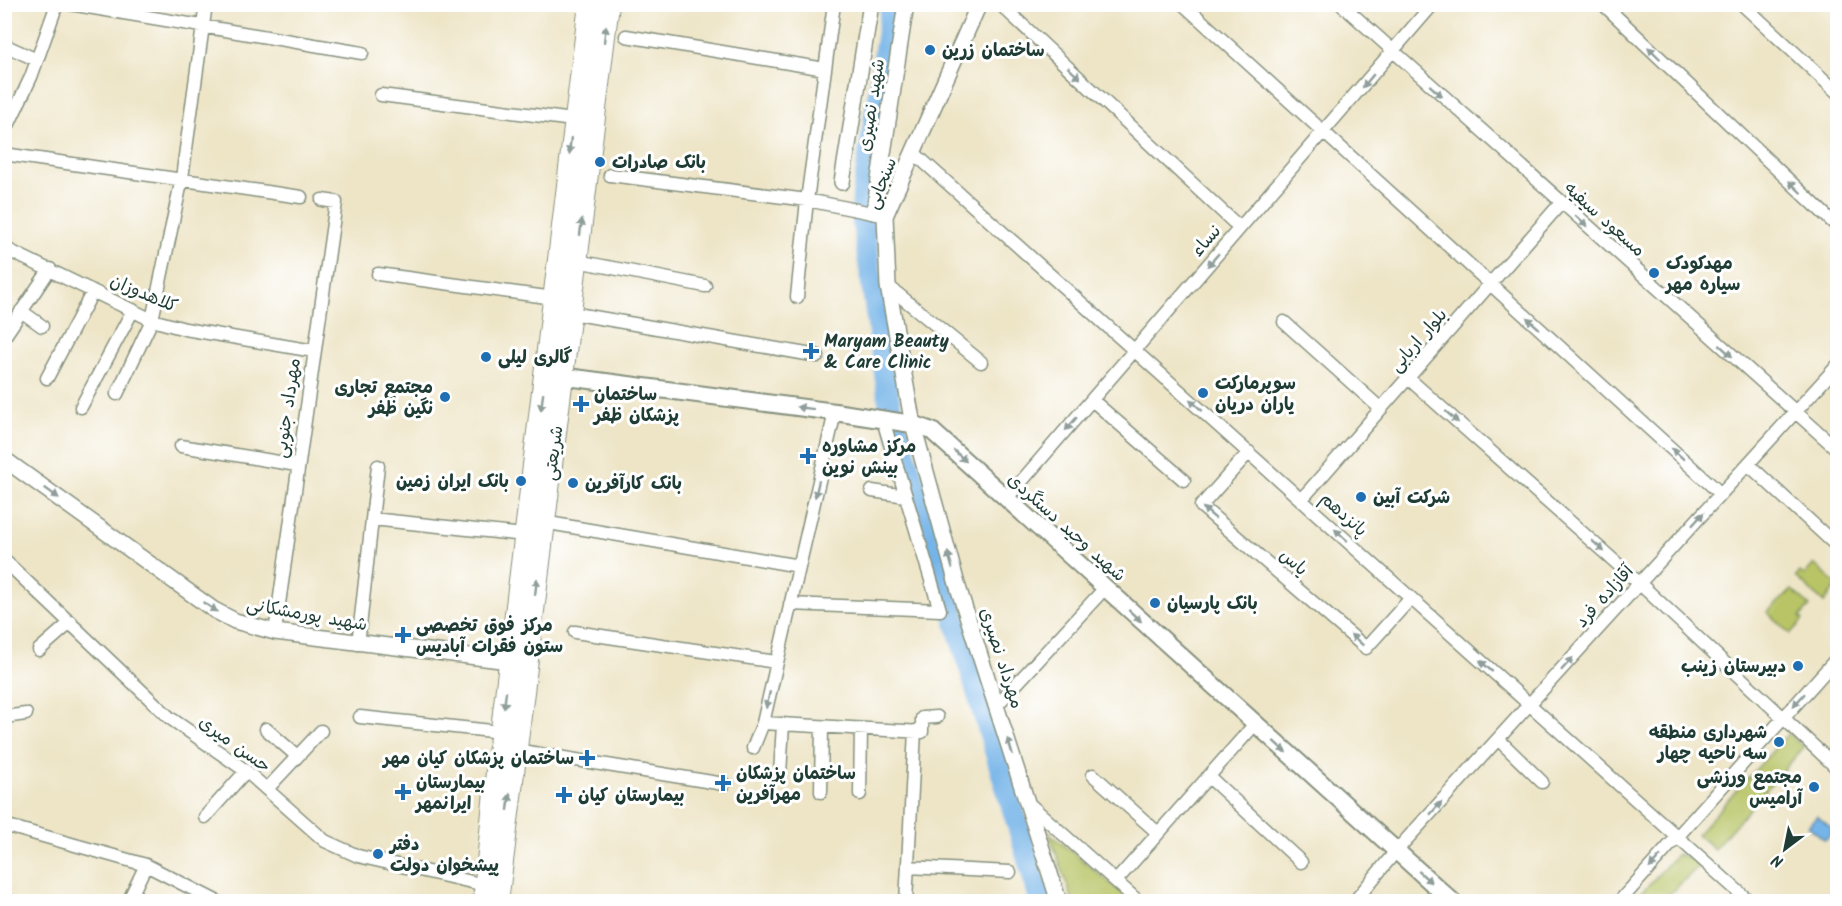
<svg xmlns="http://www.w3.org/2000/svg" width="1842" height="906" viewBox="0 0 1842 906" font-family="Kalam,'Playpen Sans Arabic',sans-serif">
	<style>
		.green { fill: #b8c466; stroke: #6c804d; stroke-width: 1.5 }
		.water { fill: #74b4e8; stroke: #4a788e; stroke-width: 1.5 }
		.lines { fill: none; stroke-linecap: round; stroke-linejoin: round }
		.river { stroke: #74b4e8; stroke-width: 22 }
		.minor-casing { stroke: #86917e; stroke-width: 15 }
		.tertiary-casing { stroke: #86917e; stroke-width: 18 }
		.secondary-casing { stroke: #86917e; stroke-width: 20 }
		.primary-casing { stroke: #86917e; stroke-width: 22 }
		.minor { stroke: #fff; stroke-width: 12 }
		.tertiary { stroke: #fff; stroke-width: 15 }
		.secondary { stroke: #fff; stroke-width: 16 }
		.primary { stroke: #fff; stroke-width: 20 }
		.oneway { fill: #8f9e9a }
		.poi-dot { fill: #1f6fb2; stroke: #fff; stroke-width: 2 }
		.labels { text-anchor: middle; stroke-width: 6; stroke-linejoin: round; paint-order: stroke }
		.poi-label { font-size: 18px; font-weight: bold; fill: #1f3d34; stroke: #fff; text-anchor: start }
		.street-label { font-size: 18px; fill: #1f3d34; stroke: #fff }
	</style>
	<rect width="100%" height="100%" fill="#fff"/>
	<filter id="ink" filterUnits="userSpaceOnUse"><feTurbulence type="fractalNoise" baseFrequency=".0167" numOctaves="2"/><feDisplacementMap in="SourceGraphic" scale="12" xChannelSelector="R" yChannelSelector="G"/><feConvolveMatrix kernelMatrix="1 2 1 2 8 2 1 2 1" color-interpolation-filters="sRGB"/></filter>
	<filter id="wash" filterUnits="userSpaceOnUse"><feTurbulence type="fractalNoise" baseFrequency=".008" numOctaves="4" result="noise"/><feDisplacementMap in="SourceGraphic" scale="24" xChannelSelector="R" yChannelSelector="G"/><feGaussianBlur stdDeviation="1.35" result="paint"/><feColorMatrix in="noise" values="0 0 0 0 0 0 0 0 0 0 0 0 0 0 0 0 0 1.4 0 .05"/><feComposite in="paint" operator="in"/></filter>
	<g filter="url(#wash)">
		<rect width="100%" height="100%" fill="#eee5c7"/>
		<path class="green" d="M1814 564 1837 585 1824 603 1796 577 1800 572 1804 575Z
			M1792 590 1810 606 1800 617 1803 620 1790 634 1767 612Z
			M1788 734 1804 747 1714 849 1697 834Z
			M1049 833 1132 901H1073Z
			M1677 854 1692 859 1699 866 1662 901H1634Z"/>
		<path class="water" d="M1817 816 1834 830 1825 840 1808 826Z"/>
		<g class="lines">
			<path class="river" d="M892 4 863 195 862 215 889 402 1041 902"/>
		</g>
	</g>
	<g filter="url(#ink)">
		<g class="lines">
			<g class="minor-casing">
				<path id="minor" d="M70 4 362 53
					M1000 4 1240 228
					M1183 4 1721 494
					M1341 4 1838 450
					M1603 4 1838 227
					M1742 4 1838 93
					M626 36 825 69
					M4 45 37 60
					M381 95 573 120
					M4 134 31 77 57 4
					M914 153 1750 902
					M4 154 301 197
					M610 175 807 200 882 215
					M4 248 152 320 185 329 314 351
					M577 261 705 286
					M378 274 554 298
					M888 286 981 362
					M797 297 807 200 834 4
					M21 311 42 326
					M571 313 818 356
					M1284 322 1381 409
					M4 337 50 269
					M47 378 93 291
					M1408 378 1639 583 1838 769
					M117 394 152 320 182 178 206 4
					M1092 400 1184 480
					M81 407 133 310
					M835 412 763 723 922 732V718L937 717
					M181 446 297 465
					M1249 452 1201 506 1366 648 1411 598
					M1748 464 1838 547
					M872 491 906 496
					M1007 498 1433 4
					M1301 500 1561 203
					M372 519 524 535
					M543 522 799 566
					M4 560 170 718 246 771 325 841 358 856 485 885
					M790 604 940 610 883 420
					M275 632 336 202 322 200
					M575 632 776 662
					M358 644 378 466
					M39 650 71 622
					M997 705 1105 588
					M4 717 26 714
					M360 717 501 732
					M266 729 297 756
					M1498 739 1542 782
					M753 748 763 723
					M515 750 724 784
					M780 774 783 724
					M1093 775 1158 833
					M1208 776 1301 862
					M267 789 321 731
					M821 792 822 727
					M860 794 861 729
					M1027 802 1139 902
					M205 817 246 771
					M4 825 146 865
					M908 867 1010 872
					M1116 881 1255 724
					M4 899 12 902
					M128 902 146 865 218 902
					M906 902 915 731
					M1354 902 1396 851 1838 365
					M1619 902 1838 657"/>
			</g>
			<g class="tertiary-casing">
				<path id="tertiary" d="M979 4 885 216 888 286 913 425 957 584 1059 902
					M842 182 871 4
					M874 212 906 4
					M4 459 214 610 235 621 275 632 509 661"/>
			</g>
			<g class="secondary-casing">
				<path id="secondary" d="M552 375 835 412 912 424 932 431 1453 902"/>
			</g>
			<g class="primary-casing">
				<path id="primary" d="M483 902 497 762 589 4
					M498 902 609 4"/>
			</g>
			<use href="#minor" class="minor"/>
			<use href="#tertiary" class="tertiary"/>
			<use href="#secondary" class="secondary"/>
			<use href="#primary" class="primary"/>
		</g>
		<defs><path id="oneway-solid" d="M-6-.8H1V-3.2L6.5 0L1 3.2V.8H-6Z" transform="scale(1.5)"/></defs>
		<g class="oneway">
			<use href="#oneway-solid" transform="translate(605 34) rotate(-83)"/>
			<use href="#oneway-solid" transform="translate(1654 53) rotate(-136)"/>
			<use href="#oneway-solid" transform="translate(1074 73) rotate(43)"/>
			<use href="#oneway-solid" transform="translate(1368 81) rotate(130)"/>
			<use href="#oneway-solid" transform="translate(1436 91) rotate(42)"/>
			<use href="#oneway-solid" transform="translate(570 146) rotate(96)"/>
			<use href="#oneway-solid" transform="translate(1795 187) rotate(-136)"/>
			<use href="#oneway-solid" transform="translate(1581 221) rotate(42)"/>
			<use href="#oneway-solid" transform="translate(581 227) rotate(-83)"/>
			<use href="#oneway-solid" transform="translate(1213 260) rotate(131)"/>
			<use href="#oneway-solid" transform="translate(1533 323) rotate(-138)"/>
			<use href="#oneway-solid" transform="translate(1726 351) rotate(42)"/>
			<use href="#oneway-solid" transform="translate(542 402) rotate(98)"/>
			<use href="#oneway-solid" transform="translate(1196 405) rotate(-138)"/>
			<use href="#oneway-solid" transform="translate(805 408) rotate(-173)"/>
			<use href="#oneway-solid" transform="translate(1452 417) rotate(42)"/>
			<use href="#oneway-solid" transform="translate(1071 424) rotate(131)"/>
			<use href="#oneway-solid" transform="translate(1678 454) rotate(-138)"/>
			<use href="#oneway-solid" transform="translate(960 456) rotate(42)"/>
			<use href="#oneway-solid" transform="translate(817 489) rotate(103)"/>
			<use href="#oneway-solid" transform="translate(52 493) rotate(36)"/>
			<use href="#oneway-solid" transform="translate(1209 513) rotate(-139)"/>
			<use href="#oneway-solid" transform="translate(1698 519) rotate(-48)"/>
			<use href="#oneway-solid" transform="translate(1341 535) rotate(-138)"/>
			<use href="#oneway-solid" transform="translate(1598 546) rotate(42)"/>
			<use href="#oneway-solid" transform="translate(950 560) rotate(-106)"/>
			<use href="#oneway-solid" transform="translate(536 587) rotate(-83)"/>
			<use href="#oneway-solid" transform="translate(210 607) rotate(34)"/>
			<use href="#oneway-solid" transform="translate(1135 616) rotate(42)"/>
			<use href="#oneway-solid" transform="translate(1357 640) rotate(-139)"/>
			<use href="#oneway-solid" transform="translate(1567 664) rotate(-48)"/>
			<use href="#oneway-solid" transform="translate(1486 666) rotate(-138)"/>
			<use href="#oneway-solid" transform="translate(505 700) rotate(97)"/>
			<use href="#oneway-solid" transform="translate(768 700) rotate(103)"/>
			<use href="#oneway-solid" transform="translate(1799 700) rotate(132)"/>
			<use href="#oneway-solid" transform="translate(1010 746) rotate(-107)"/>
			<use href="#oneway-solid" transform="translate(1280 747) rotate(42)"/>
			<use href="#oneway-solid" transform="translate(509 802) rotate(-83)"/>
			<use href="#oneway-solid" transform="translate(1436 808) rotate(-48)"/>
			<use href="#oneway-solid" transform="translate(1655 862) rotate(132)"/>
			<use href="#oneway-solid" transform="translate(1425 877) rotate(42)"/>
		</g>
	</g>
	<g class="poi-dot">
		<circle cx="930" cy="50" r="6"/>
		<circle cx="600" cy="162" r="6"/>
		<circle cx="1654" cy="273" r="6"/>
		<path d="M808 342h6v6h6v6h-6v6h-6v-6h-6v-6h6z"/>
		<circle cx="486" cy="357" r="6"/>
		<circle cx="1203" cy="393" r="6"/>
		<circle cx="445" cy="397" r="6"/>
		<path d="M578 395h6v6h6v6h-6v6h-6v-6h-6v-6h6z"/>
		<path d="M805 447h6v6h6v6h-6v6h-6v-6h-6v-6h6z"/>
		<circle cx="521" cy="481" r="6"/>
		<circle cx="573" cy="483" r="6"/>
		<circle cx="1361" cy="497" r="6"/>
		<circle cx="1155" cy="603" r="6"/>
		<path d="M400 626h6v6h6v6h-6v6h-6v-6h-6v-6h6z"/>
		<circle cx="1798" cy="666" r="6"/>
		<circle cx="1779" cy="742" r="6"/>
		<path d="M584 749h6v6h6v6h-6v6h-6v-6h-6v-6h6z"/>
		<path d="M720 774h6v6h6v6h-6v6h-6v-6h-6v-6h6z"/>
		<circle cx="1814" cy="787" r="6"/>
		<path d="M400 783h6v6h6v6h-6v6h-6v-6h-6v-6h6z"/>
		<path d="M561 786h6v6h6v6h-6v6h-6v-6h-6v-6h6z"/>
		<circle cx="378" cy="854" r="6"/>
	</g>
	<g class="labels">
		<g class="poi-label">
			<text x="942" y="56">ساختمان زرین</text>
			<text x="612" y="168">بانک صادرات</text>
			<text x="1666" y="269">مهدکودک<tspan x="1666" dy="21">سیاره مهر</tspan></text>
			<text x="824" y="347">Maryam Beauty<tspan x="824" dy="21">&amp; Care Clinic</tspan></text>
			<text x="498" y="363">گالری لیلی</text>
			<text x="1215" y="389">سوپرمارکت<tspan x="1215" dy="21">یاران دریان</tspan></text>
			<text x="433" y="393" text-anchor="end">مجتمع تجاری<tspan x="433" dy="21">نگین ظفر</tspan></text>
			<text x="594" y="400">ساختمان<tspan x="594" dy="21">پزشکان ظفر</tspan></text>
			<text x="822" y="452">مرکز مشاوره<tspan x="822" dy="21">بینش نوین</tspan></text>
			<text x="509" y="487" text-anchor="end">بانک ایران زمین</text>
			<text x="585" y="489">بانک کارآفرین</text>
			<text x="1373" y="503">شرکت آبین</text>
			<text x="1167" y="609">بانک پارسیان</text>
			<text x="416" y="631">مرکز فوق تخصصی<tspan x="416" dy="21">ستون فقرات آبادیس</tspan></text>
			<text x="1786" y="672" text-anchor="end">دبیرستان زینب</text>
			<text x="1767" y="738" text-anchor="end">شهرداری منطقه<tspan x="1767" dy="21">سه ناحیه چهار</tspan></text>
			<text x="574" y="764" text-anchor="end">ساختمان پزشکان کیان مهر</text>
			<text x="736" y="779">ساختمان پزشکان<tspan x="736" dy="21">مهرآفرین</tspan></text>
			<text x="1802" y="783" text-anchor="end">مجتمع ورزشی<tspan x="1802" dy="21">آرامیس</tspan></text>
			<text x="416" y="788">بیمارستان<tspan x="416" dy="21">ایرانمهر</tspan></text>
			<text x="578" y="801">بیمارستان کیان</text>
			<text x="390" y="850">دفتر<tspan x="390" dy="21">پیشخوان دولت</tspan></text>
		</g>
		<g class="street-label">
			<text transform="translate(871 105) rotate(-81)" y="6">شهید نصیری</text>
			<text transform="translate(881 183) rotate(-68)" y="6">سنجابی</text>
			<text transform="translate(1605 219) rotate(42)" y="6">مسعود سیفیه</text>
			<text transform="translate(1206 240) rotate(-49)" y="6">نساء</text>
			<text transform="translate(144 293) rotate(23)" y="6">کلاهدوزان</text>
			<text transform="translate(1418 340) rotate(-49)" y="6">بلوار اربابی</text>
			<text transform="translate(287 408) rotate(-82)" y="6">مهرداد جنوبی</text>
			<text transform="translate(553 453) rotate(-82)" y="6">شریعتی</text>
			<text transform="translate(1344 514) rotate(42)" y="6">پانزدهم</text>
			<text transform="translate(1067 527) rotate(42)" y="6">شهید وحید دستگردی</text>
			<text transform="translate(1294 562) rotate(41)" y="6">یاس</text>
			<text transform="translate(1604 596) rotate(-48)" y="6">آقازاده فرد</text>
			<text transform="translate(307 614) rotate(10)" y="6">شهید پورمشکانی</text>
			<text transform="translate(1002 658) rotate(72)" y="6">مهرداد نصیری</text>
			<text transform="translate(235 744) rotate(36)" y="6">حسن میری</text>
		</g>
	</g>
	<rect width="1842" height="906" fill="none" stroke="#fff" stroke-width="24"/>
	<g transform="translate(1785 849) rotate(212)" stroke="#ffffff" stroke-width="4.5" paint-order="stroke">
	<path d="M0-4.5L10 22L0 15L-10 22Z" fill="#1f3d34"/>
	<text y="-9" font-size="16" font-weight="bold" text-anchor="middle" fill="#1f3d34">N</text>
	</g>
</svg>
